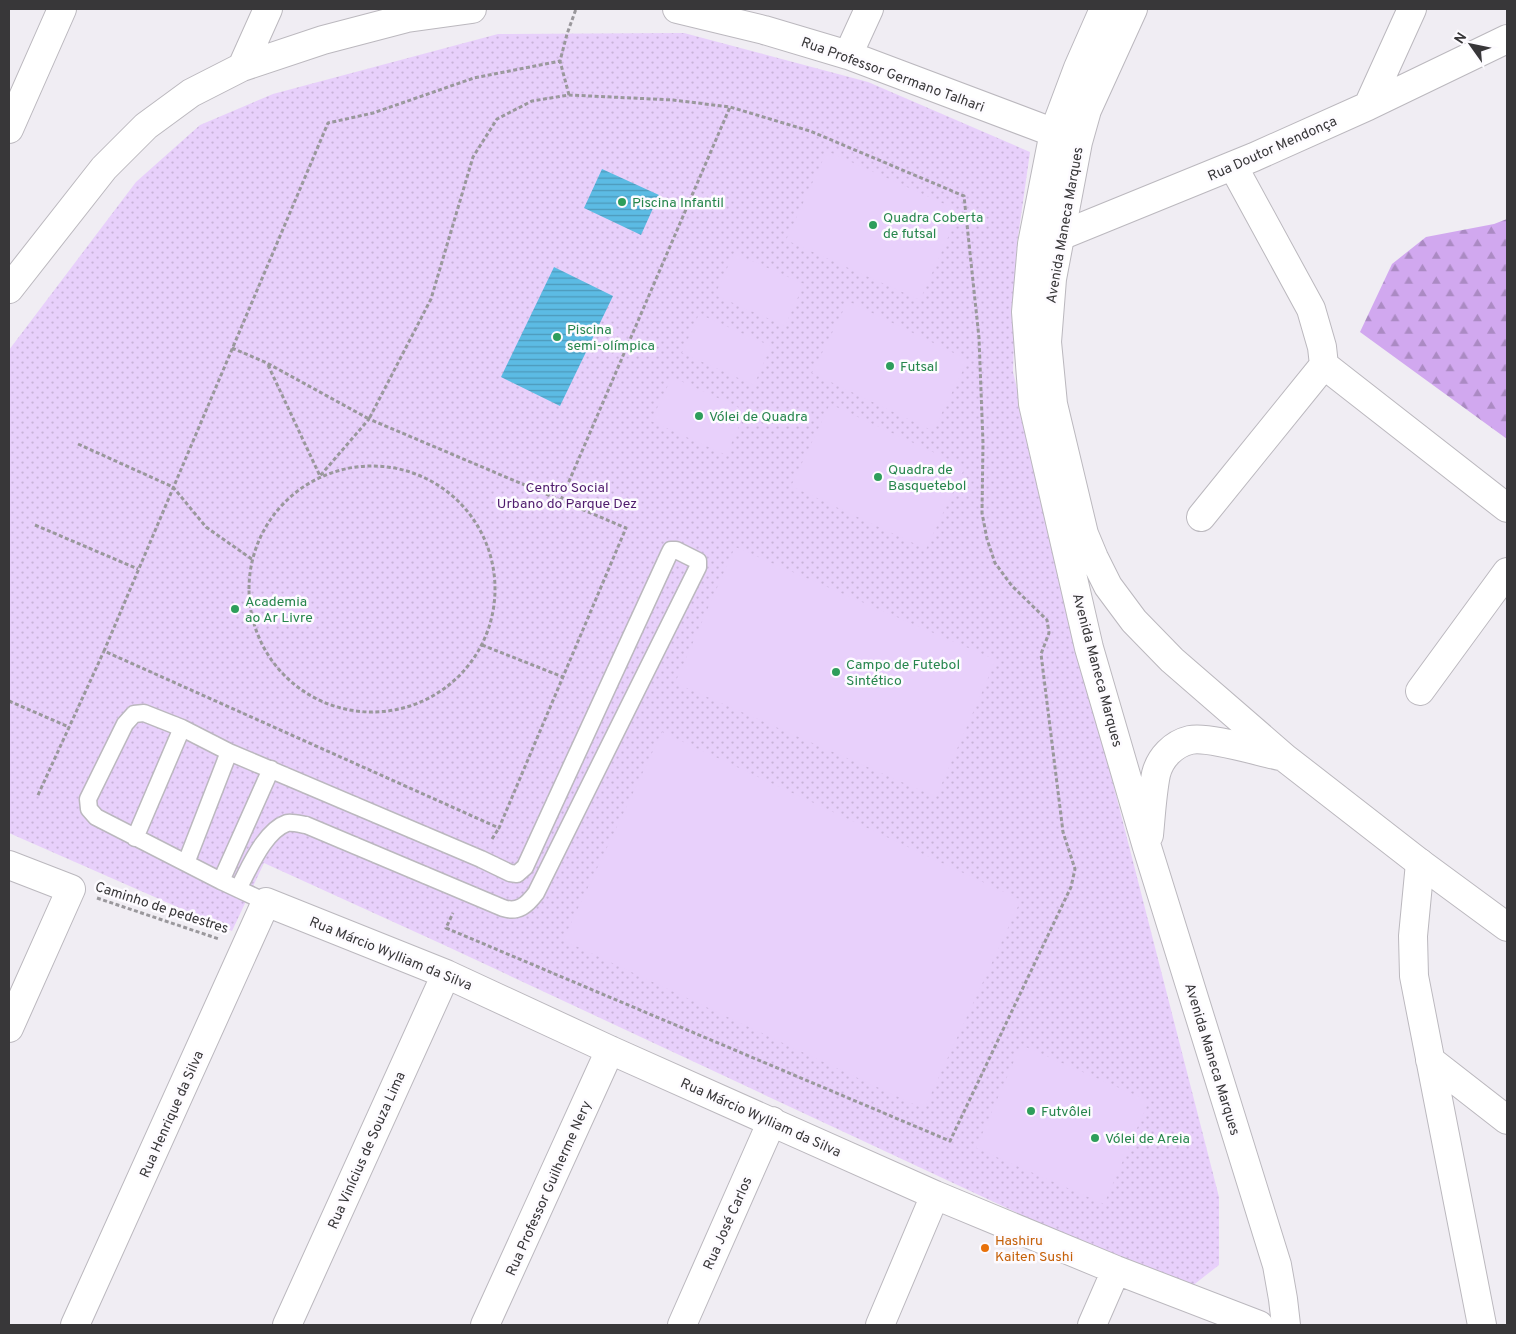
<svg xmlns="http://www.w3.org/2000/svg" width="1516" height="1334" viewBox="0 0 1516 1334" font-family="Overpass,sans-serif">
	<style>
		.grass { fill: url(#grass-dots) }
		.forest { fill: url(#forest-firs) }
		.pitch { fill: #e8d0fb }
		.water { fill: url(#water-rules) }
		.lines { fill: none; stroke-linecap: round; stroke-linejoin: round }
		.service-casing { stroke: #bbb8be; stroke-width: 19 }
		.minor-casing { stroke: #bbb8be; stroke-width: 30 }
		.secondary-casing { stroke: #bbb8be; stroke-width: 30 }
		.path { stroke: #9a989c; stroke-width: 3; stroke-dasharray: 4 2.5; stroke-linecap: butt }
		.service { stroke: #fff; stroke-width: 16 }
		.minor { stroke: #fff; stroke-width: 28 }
		.secondary { stroke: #fff; stroke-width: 28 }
		.leisure-dot { fill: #2e9e5b; stroke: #fdfbff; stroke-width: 2 }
		.food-dot { fill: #e8710a; stroke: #fdfbff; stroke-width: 2 }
		.labels { text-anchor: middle; stroke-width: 5; stroke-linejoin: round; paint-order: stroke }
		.street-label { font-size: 14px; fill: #383739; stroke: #fdfbff }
		.leisure-label { font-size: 14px; fill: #27864d; stroke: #fdfbff; text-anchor: start }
		.park-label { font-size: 14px; fill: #4e1a6c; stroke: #fdfbff }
		.food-label { font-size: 14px; fill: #c56008; stroke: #fdfbff; text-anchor: start }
	</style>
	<defs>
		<pattern id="grass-dots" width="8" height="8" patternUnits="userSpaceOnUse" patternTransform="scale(1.25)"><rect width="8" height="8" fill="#e8d0fb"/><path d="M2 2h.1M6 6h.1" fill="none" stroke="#c8b3d8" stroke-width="1.8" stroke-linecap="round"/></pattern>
		<pattern id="forest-firs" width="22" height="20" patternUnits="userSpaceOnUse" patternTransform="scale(1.25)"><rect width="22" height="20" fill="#d1a8ef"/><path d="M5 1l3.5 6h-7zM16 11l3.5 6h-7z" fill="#ab8ac3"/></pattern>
		<pattern id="water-rules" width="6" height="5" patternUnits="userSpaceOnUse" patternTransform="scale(1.25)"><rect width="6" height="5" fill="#5cbbe4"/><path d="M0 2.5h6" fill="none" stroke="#4d99ba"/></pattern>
	</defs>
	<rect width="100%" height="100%" fill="#f0edf3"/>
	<path class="grass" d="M684 33 868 82 1030 152 1017 244 1013 372 1098 725 1219 1197V1265L1187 1290 1105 1254 444 945 264 863 232 931 9 833V350L136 182 200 125 273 94 498 34Z"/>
	<path class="forest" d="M1507 219V439L1360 332 1392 264 1426 237 1494 224Z"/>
	<path class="pitch" d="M827 151 960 211 920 300 786 240Z
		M734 253 804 284 785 326 715 295Z
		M848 301 968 360 933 431 812 373Z
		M699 314 771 346 754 385 682 353Z
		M672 377 746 411 726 455 651 421Z
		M830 404 965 467 926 549 791 486Z
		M735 547 996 660 936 797 675 683Z
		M662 732 1021 900 924 1109 563 940Z
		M1021 1045 1149 1101 1104 1204 976 1148Z"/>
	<path class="water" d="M602 169 659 195 641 235 584 208Z
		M554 267 613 296 560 406 501 377Z"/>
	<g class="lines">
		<g class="service-casing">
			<path id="service" d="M135 838 182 728
				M186 863 229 752
				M221 881 271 769
				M238 889C249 869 264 831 287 823 292 822 300 824 306 825L503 908C518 913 527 905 536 893L698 567V561L676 550H671L669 554 525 867 517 874 510 873 481 859 229 752 182 728 144 713 134 714 125 724 88 799 89 809 96 817 221 881 266 902"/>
		</g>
		<g class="minor-casing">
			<path id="minor" d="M677 9 764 30 848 55 1076 141
				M848 55 869 9
				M242 67 268 9
				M1368 106 1412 9
				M9 129 62 9
				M1040 242 1060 236 1254 157 1368 106 1507 39
				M9 289 104 168 146 126 191 93 242 67 323 40 407 18 472 9
				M1324 365 1507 508
				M1201 517 1324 365 1322 347 1311 309 1233 166
				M1420 691 1507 572
				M1420 863 1413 936 1414 976 1482 1325
				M9 865 71 889 9 1028
				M1430 1060 1507 1120
				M75 1325 266 902 446 974 610 1050 935 1195 1116 1270 1259 1325
				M287 1325 446 974
				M485 1325 610 1050
				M682 1325 772 1121
				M880 1325 935 1195
				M1092 1325 1116 1270"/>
		</g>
		<g class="secondary-casing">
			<path id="secondary" d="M1104 9 1078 68 1054 132 1032 244 1026 312 1033 404 1089 648 1147 847 1277 1265 1283 1299 1286 1325
				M1133 9 1087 110 1078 142 1052 279 1047 342 1053 404 1084 534 1094 558 1108 586 1134 621 1172 660 1285 758 1420 863 1507 927
				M1149 835C1151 815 1152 794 1156 774 1160 758 1173 744 1190 740 1208 736 1260 752 1280 756"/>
		</g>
		<path class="path" d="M569 95 560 61 567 34 576 9
			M232 348 267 363 369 419 431 299 473 157 497 119 532 101 569 95 673 100 730 107 810 131 964 196 979 338 983 443 982 513 987 539 995 563 1012 586 1047 620 1049 633 1041 654 1063 832 1075 869 1071 887 950 1141 446 928 453 913
			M268 365 320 476 369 419 626 528 499 828 104 651 328 123 373 113 474 78 560 61
			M78 444 173 487 206 527 253 560
			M249 589a123 123 0 1 1 246 0a123 123 0 1 1-246 0Z
			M561 500 730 107
			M35 525 138 569
			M482 645 563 677
			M9 701 69 727
			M38 795 104 651
			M492 839 499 828
			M97 898 219 939"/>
		<use href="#service" class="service"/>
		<use href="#minor" class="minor"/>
		<use href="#secondary" class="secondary"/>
	</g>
	<g class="leisure-dot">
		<circle cx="622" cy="202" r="5"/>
		<circle cx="873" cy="225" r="5"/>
		<circle cx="557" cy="337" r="5"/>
		<circle cx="890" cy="366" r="5"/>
		<circle cx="699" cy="416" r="5"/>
		<circle cx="878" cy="477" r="5"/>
		<circle cx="235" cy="609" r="5"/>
		<circle cx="836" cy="672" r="5"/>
		<circle cx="1031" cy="1111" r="5"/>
		<circle cx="1095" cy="1138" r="5"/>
	</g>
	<circle class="food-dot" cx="985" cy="1248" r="5"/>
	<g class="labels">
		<g class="street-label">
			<text transform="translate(893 74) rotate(20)" y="5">Rua Professor Germano Talhari</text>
			<text transform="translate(1272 148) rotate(-24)" y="5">Rua Doutor Mendonça</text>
			<text transform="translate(1064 225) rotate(-80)" y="5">Avenida Maneca Marques</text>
			<text transform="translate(1098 670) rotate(75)" y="5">Avenida Maneca Marques</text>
			<text transform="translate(162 907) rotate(18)" y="5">Caminho de pedestres</text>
			<text transform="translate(391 953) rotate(22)" y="5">Rua Márcio Wylliam da Silva</text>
			<text transform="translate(1213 1059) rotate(73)" y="5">Avenida Maneca Marques</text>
			<text transform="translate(171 1114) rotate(-66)" y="5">Rua Henrique da Silva</text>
			<text transform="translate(761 1117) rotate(24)" y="5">Rua Márcio Wylliam da Silva</text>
			<text transform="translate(366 1150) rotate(-66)" y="5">Rua Vinícius de Souza Lima</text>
			<text transform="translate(548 1188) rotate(-66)" y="5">Rua Professor Guilherme Nery</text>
			<text transform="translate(727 1223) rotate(-66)" y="5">Rua José Carlos</text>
		</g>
		<g class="leisure-label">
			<text x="632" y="207">Piscina Infantil</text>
			<text x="883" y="222">Quadra Coberta<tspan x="883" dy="16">de futsal</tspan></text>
			<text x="567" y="334">Piscina<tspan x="567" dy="16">semi-olímpica</tspan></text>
			<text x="900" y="371">Futsal</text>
			<text x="709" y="421">Vólei de Quadra</text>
			<text x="888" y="474">Quadra de<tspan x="888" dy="16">Basquetebol</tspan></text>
			<text x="245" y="606">Academia<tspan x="245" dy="16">ao Ar Livre</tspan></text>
			<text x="846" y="669">Campo de Futebol<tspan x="846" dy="16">Sintético</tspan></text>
			<text x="1041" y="1116">Futvôlei</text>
			<text x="1105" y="1143">Vólei de Areia</text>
		</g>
		<g class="park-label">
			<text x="567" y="492">Centro Social<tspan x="567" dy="16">Urbano do Parque Dez</tspan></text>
		</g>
		<g class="food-label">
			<text x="995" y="1245">Hashiru<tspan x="995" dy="16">Kaiten Sushi</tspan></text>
		</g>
	</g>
	<rect width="1516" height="1334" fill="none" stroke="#383739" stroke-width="20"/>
	<g transform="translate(1471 45) rotate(303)" stroke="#fdfbff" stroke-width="4" paint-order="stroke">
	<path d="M0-4L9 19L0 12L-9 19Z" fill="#383739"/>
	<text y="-8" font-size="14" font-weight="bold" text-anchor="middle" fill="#383739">N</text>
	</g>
</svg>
